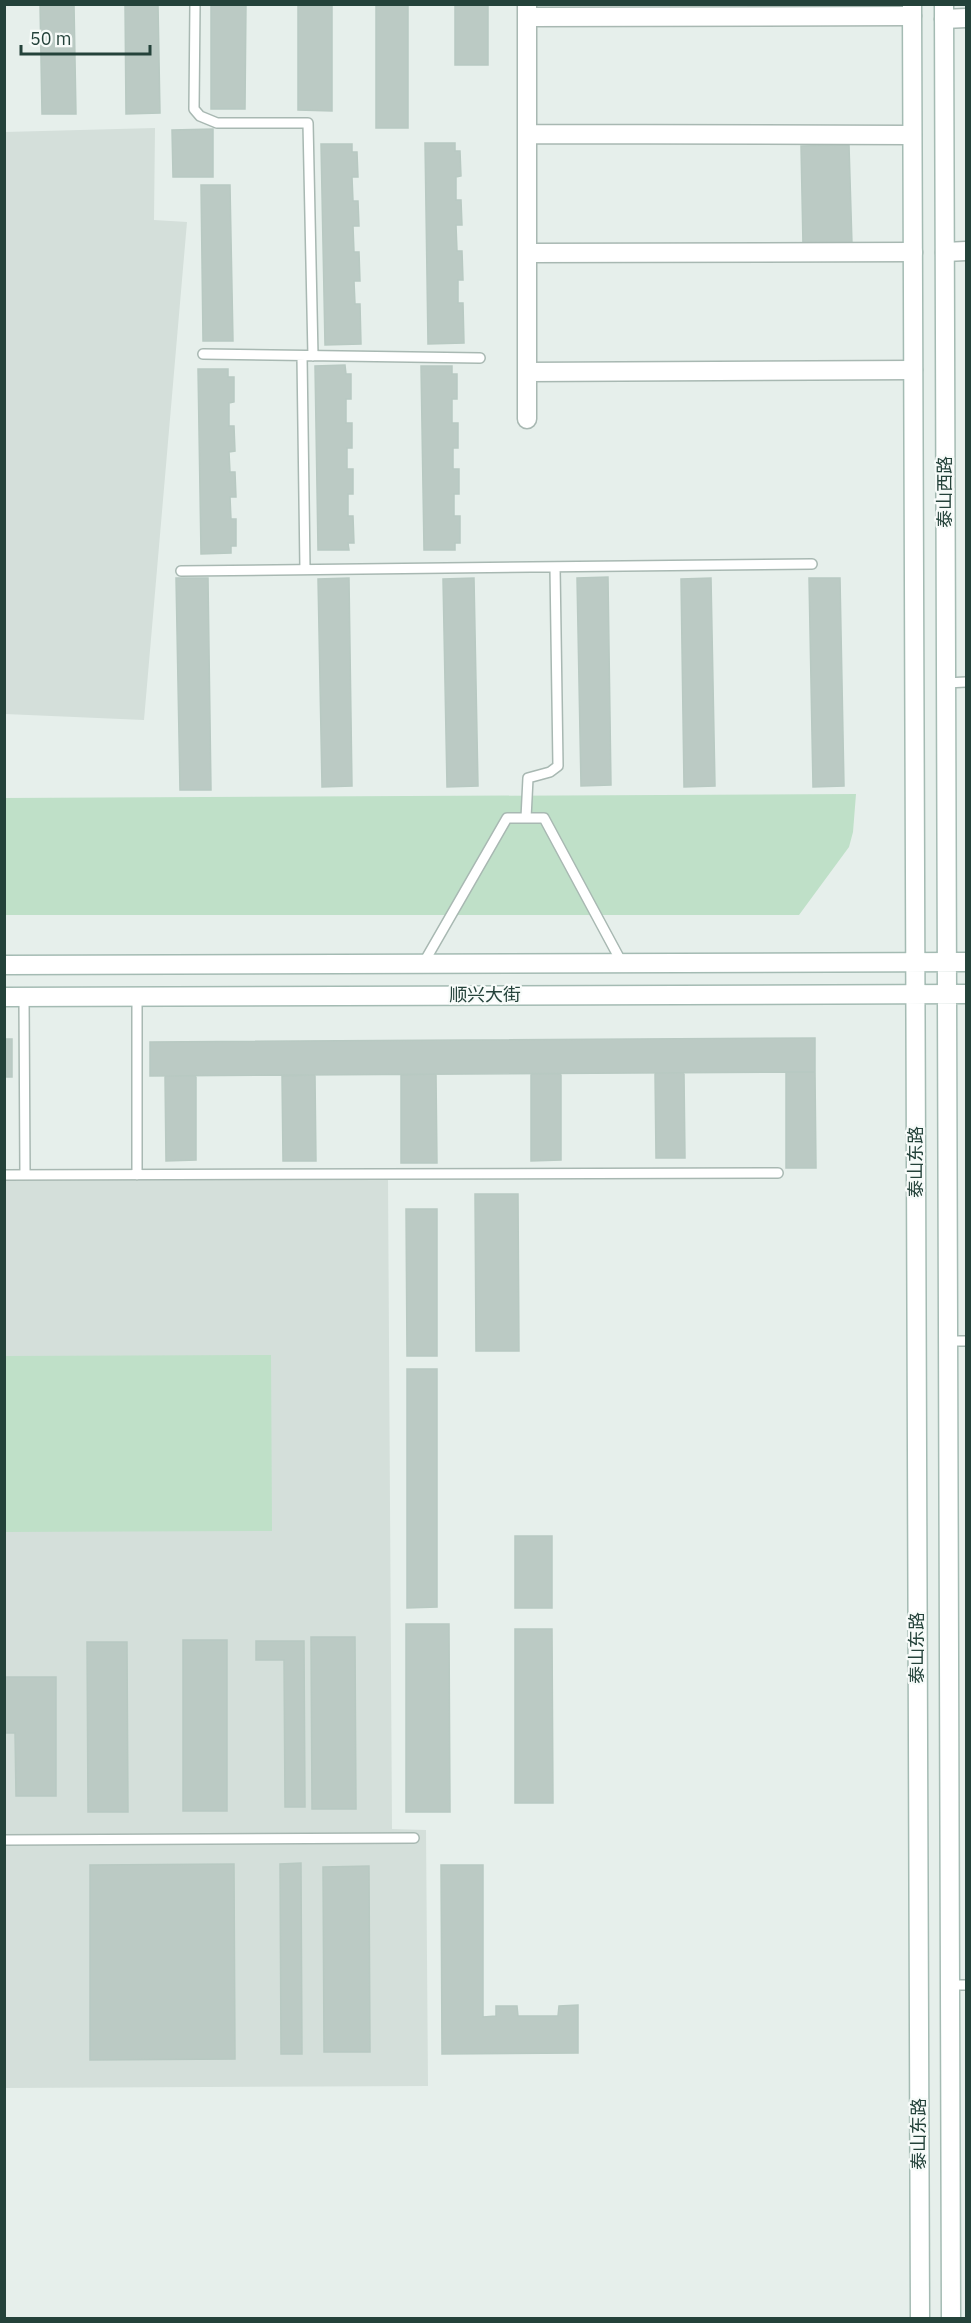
<svg xmlns="http://www.w3.org/2000/svg" width="971" height="2323" viewBox="0 0 971 2323" font-family="'IBM Plex Sans','Noto Sans SC',sans-serif">
	<style>
		.built { fill: #d4dfda }
		.green { fill: #bfe0c8 }
		.building { fill: #bbcac4; stroke: #b8c9c2; stroke-width: 1.5 }
		.lines { fill: none; stroke-linecap: round; stroke-linejoin: round }
		.lane-casing { stroke: #a8b8b2; stroke-width: 12 }
		.street-casing { stroke: #a8b8b2; stroke-width: 21 }
		.secondary-casing { stroke: #a4bbb3; stroke-width: 21 }
		.lane { stroke: #fff; stroke-width: 9 }
		.street { stroke: #fff; stroke-width: 18 }
		.secondary { stroke: #fff; stroke-width: 18 }
		.labels { text-anchor: middle; stroke-width: 4.5; stroke-linejoin: round; paint-order: stroke }
		.street-label { font-size: 18px; fill: #24423a; stroke: #f7fbf9 }
	</style>
	<rect width="100%" height="100%" fill="#e6efeb"/>
	<path class="built" d="M155 128 154 220 187 222 144 720 5 714V132Z
		M388 1179 392 1829 426 1830 428 2086 5 2088 4 1181Z"/>
	<path class="green" d="M856 794 853 832 849 847 799 915H5L4 798Z
		M271 1355 272 1531 5 1532V1356Z"/>
	<path class="building" d="M40 4H74L76 114H42Z
		M125 4H158L160 113 126 114Z
		M211 4H246L245 109H211Z
		M298 4H332V111L298 110Z
		M376 4H408V128H376Z
		M455 4H488V65H455Z
		M213 129V177H173L172 130Z
		M425 143H455V151H460L461 176 456 177V200H461L462 225H456L457 251H462L463 280H458V303H463L464 343 428 344Z
		M321 144H352V152H357L358 177H352L353 201H358L359 226H353L354 252H359L360 281H354L355 304H360L361 344 325 345Z
		M849 145 852 244 803 245 801 146Z
		M201 185H230L233 341H203Z
		M345 365 346 374H351V399H346V423H352V448H347V469H353V494H348V516H353L354 543H348L349 550H318L315 366Z
		M421 366H452V374H457V399H452V423H458V448H453V469H459V494H454V516H460V543H455V550H424Z
		M198 369H228V377H234V402L229 403V426H234L235 451 229 452 230 472H235L236 497H230L231 519H236V546H231V553L201 554Z
		M608 577 611 785 581 786 577 578Z
		M176 578H208L211 790H180Z
		M349 578 352 786 322 787 318 579Z
		M474 578 478 786 447 787 443 579Z
		M711 578 715 786 684 787 681 579Z
		M809 578H840L844 786 813 787Z
		M815 1038V1072L150 1076V1042Z
		M4 1039H12V1077H4Z
		M786 1072H815L816 1168H786Z
		M655 1073H684L685 1158H656Z
		M436 1074 437 1163H401V1075Z
		M531 1074H561V1160L531 1161Z
		M315 1075 316 1161H283L282 1076Z
		M165 1076H196V1160L166 1161Z
		M475 1194H518L519 1351H476Z
		M406 1209H437V1356H407Z
		M407 1369H437V1607L407 1608Z
		M515 1536H552V1608H515Z
		M406 1624H449L450 1812H406Z
		M515 1629H552L553 1803H515Z
		M311 1637H355L356 1809H312Z
		M183 1640H227V1811H183Z
		M256 1641H304L305 1807H285L284 1660H256Z
		M87 1642H127L128 1812H88Z
		M4 1677H56V1796H16L15 1733H4Z
		M301 1863 302 2054H281L280 1864Z
		M234 1864 235 2059 90 2060V1865Z
		M441 1865H483V2017L496 2016V2006H517L518 2016H558L559 2006 578 2005V2053L442 2054Z
		M369 1866 370 2052H324L323 1867Z"/>
	<g class="lines">
		<g class="lane-casing">
			<path id="lane" d="M195 4 194 109 200 116 217 123H308L313 356
				M203 354 480 358
				M302 356 305 569
				M181 571 812 564
				M946 683 966 682
				M526 818 528 778 550 772 558 766 555 567
				M423 964 507 818H544L622 963
				M137 996V1175
				M24 997 25 1175
				M4 1175 778 1173
				M948 1341H966
				M4 1840 414 1838
				M950 1985H966"/>
		</g>
		<g class="street-casing">
			<path id="street" d="M527 17 912 16
				M944 19 966 18
				M527 134 912 135
				M945 252 966 251
				M527 253 913 252
				M527 372 913 370
				M527 419V4"/>
		</g>
		<g class="secondary-casing">
			<path id="secondary" d="M912 4 920 2318
				M944 4 951 2318
				M4 965 966 962
				M4 997 966 994"/>
		</g>
		<use href="#lane" class="lane"/>
		<use href="#street" class="street"/>
		<use href="#secondary" class="secondary"/>
	</g>
	<g class="labels">
		<g class="street-label">
			<text transform="translate(945 492) rotate(-90)" y="6">泰山西路</text>
			<text x="485" y="1001">顺兴大街</text>
			<text transform="translate(916 1162) rotate(-90)" y="6">泰山东路</text>
			<text transform="translate(917 1648) rotate(-90)" y="6">泰山东路</text>
			<text transform="translate(919 2134) rotate(-90)" y="6">泰山东路</text>
		</g>
	</g>
	<rect width="971" height="2323" fill="none" stroke="#24423a" stroke-width="12"/>
	<path d="M21 45v9h129v-9" fill="none" stroke="#24423a" stroke-width="3"/>
	<text x="30" y="45" font-size="18" fill="#24423a" stroke="#f7fbf9" stroke-width="4.5" paint-order="stroke">50 m</text>
</svg>
